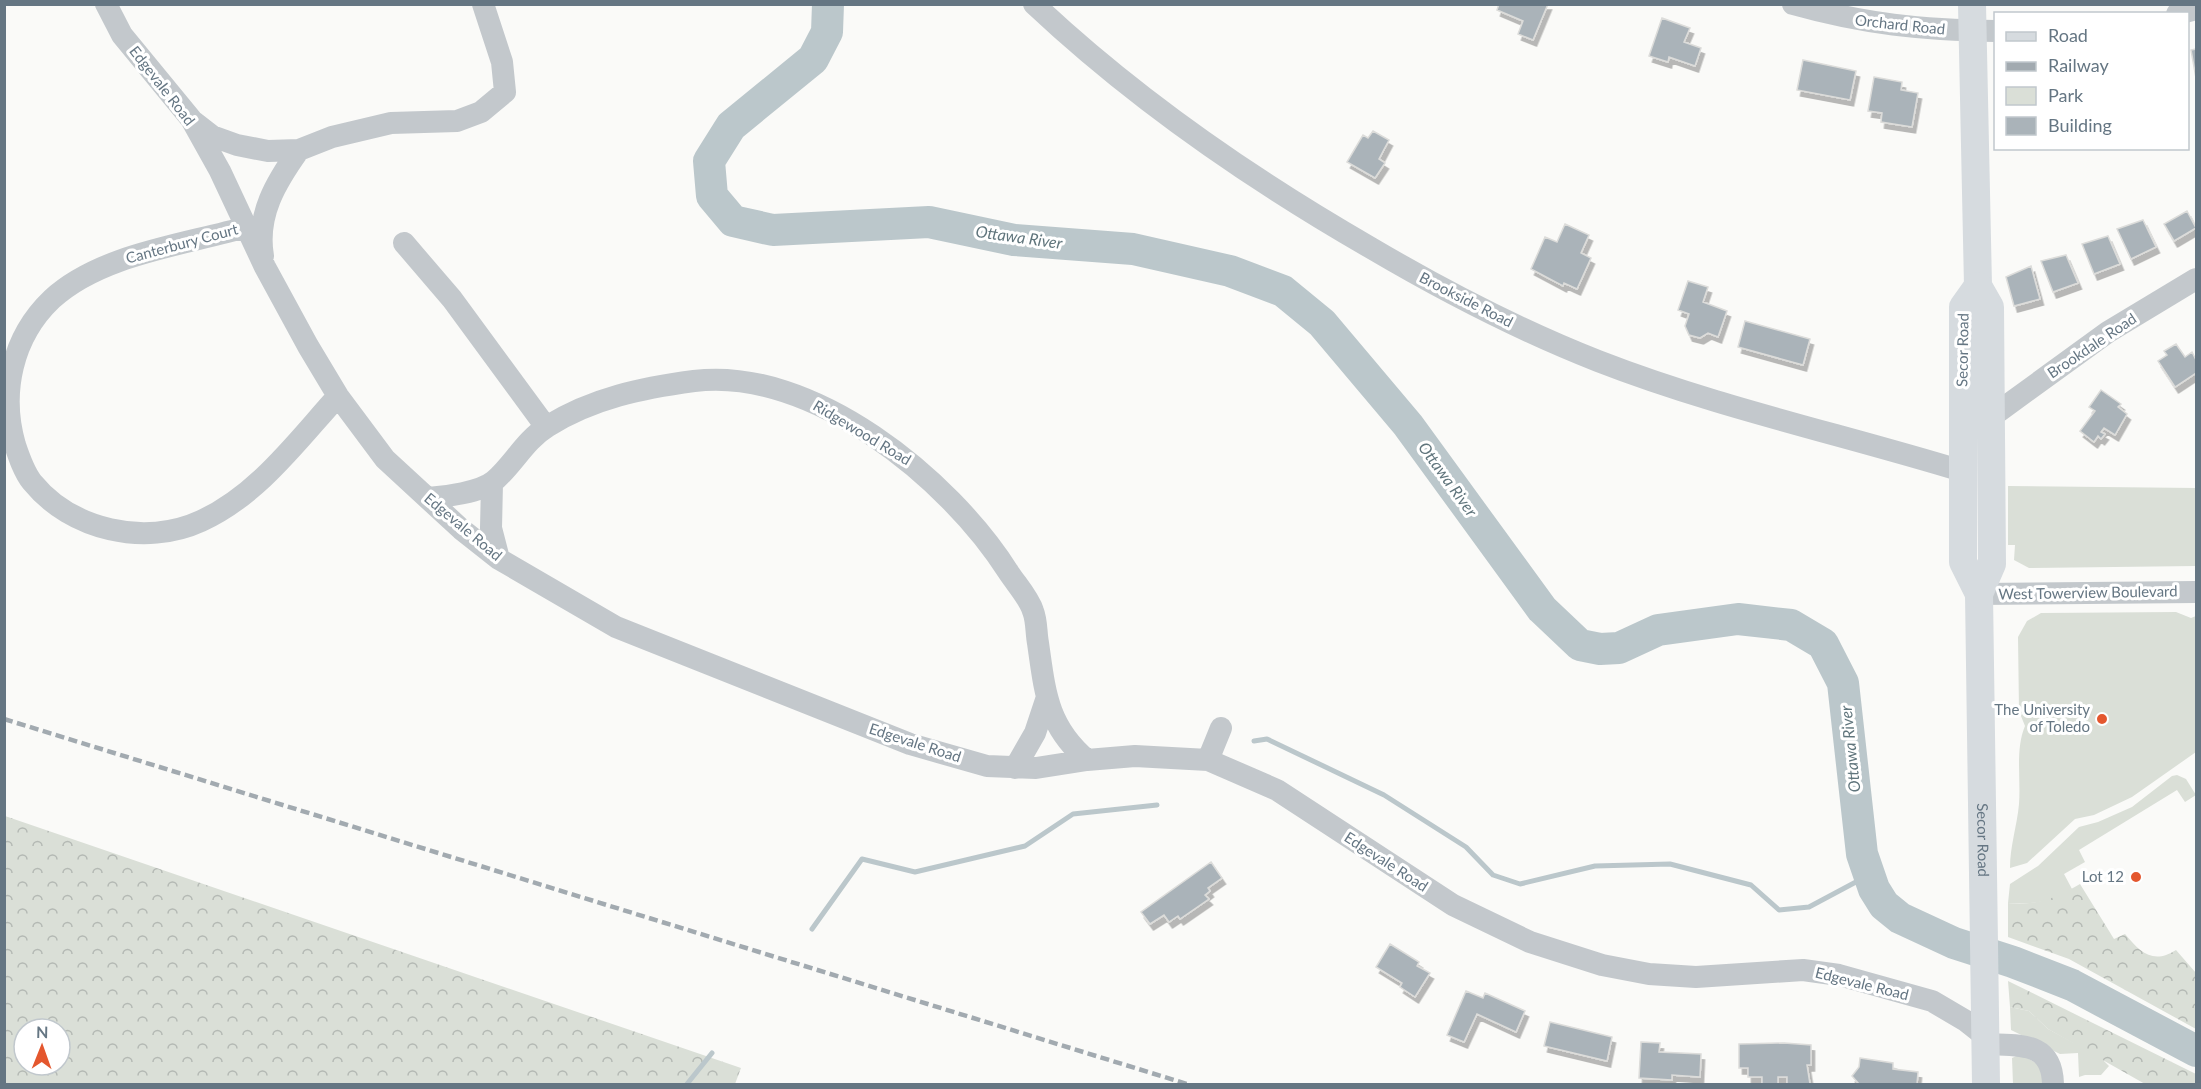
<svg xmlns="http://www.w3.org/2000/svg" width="2201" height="1089" viewBox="0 0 2201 1089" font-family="Lato,sans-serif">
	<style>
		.green { fill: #dadfd7 }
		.forest { fill: url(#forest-crowns); fill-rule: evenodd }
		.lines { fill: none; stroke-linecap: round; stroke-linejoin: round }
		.stream { stroke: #bbc7cb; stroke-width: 5 }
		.river { stroke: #bbc7cb; stroke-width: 32 }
		.building { fill: #aab3b9; stroke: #dcdcda; stroke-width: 1.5; filter: url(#shadow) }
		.minor { stroke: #c3c8cc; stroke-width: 22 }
		.major { stroke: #d6dbdf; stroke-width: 28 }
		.rail { stroke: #a2aab0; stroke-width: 4.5; stroke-dasharray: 9 4.5; stroke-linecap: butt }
		.poi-dot { fill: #e4572e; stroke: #fff; stroke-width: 2 }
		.labels { text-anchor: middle; stroke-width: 6; stroke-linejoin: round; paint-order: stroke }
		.street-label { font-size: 15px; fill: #657683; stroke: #fff }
		.poi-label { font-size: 15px; fill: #657683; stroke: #fff; text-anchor: end }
		.water-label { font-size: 16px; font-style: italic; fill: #60757c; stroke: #fff }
	</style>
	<defs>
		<pattern id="forest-crowns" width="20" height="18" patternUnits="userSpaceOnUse" patternTransform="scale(1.5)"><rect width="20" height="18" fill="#dadfd7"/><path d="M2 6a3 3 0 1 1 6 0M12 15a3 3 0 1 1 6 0" fill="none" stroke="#b4b9b4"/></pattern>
		<filter id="shadow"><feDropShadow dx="3.5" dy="6" stdDeviation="0" flood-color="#0004"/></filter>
	</defs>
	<rect width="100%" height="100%" fill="#fafaf8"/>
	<path class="green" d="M2008 486 2196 488V566L2029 568 2014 560 2015 545H2008Z
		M2176 612 2191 618 2196 616V752L2132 797 2094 815 2075 819 2027 863 2010 868C2010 846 2017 826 2019 804 2021 778 2015 750 2025 726L2019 711 2018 637 2027 621 2041 613Z
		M2177 775 2186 779 2196 795 2185 802 2177 790 2079 850 2085 862 2064 874 2072 889C2052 902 2031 905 2008 903L2010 884 2038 866 2079 827 2098 822 2132 807 2172 776Z
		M2010 1007 2029 1011 2048 1029 2100 1057 2109 1066 2101 1075H2085L2079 1077 2078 1053 2060 1054 2011 1030Z
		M2021 1054 2039 1065 2044 1084H2013L2012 1058Z"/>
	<path class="forest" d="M5 816 741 1068 735 1084H5ZM24 1029H60V1065H24Z
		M2080 884 2114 939 2125 934C2140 952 2153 965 2176 950L2196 973V1029L2069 959 2008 937V903C2036 906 2056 898 2080 884Z
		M2008 981 2196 1074V1084H2145L2048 1029 2029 1011 2010 1007Z"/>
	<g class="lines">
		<path class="stream" d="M1254 741 1267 739 1384 795 1466 847 1493 875 1520 884 1595 866 1670 864 1751 885 1779 910 1809 907 1869 875
			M812 929 862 859 915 872 1025 846 1073 814 1157 805
			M687 1084 712 1053"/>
		<path class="river" d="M828 4 827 32 813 59 731 126 709 161 712 196 733 221 773 230 929 222 1014 240 1133 249 1230 271 1283 291 1322 323 1408 425 1542 609 1580 645 1600 649 1619 648 1658 630 1738 619 1791 625 1823 644 1843 683 1862 854 1874 889 1884 905 1900 918 1954 943 2013 962 2072 985 2196 1051"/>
	</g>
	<path class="building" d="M1499 4H1548L1533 40 1518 34 1523 21 1497 10Z
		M1662 18 1690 28 1684 42 1701 48 1695 66 1669 57 1668 62 1649 56Z
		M2196 49V78L2191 50Z
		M1803 60 1856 71 1850 100 1797 90Z
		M1874 77 1902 82 1901 90 1918 93 1912 127 1881 122 1882 113 1868 111Z
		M1373 131 1389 140 1379 159 1385 163 1375 178 1347 162 1363 135 1368 138Z
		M2187 211 2196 228 2174 241 2164 224Z
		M2143 220 2156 247 2131 259 2117 229Z
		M1565 224 1589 235 1581 253 1591 258 1577 289 1564 283 1563 286 1531 269 1545 237 1557 242Z
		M2108 236 2120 264 2094 274 2082 244Z
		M2066 255 2078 283 2053 292 2041 261Z
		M2031 266 2040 299 2014 306 2006 277Z
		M1688 281 1708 287 1703 302 1727 311 1718 337 1708 333 1700 338 1689 335 1685 326 1689 314 1678 310Z
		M1745 321 1810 339 1803 365 1738 347Z
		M2176 344 2185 357 2192 352 2196 360V373L2175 387 2158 361 2167 355 2164 351Z
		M2101 390 2121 404 2118 407 2127 414 2115 435 2104 428 2101 432 2105 434 2101 439 2098 436 2094 442 2080 431 2095 411 2089 407Z
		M1211 862 1222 878 1208 888 1210 891 1205 895 1209 899 1180 919 1178 916 1169 922 1164 915 1150 924 1141 912Z
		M1390 944 1419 962 1417 966 1430 973 1415 997 1400 987 1402 983 1376 967Z
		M1466 991 1483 998 1485 993 1525 1011 1516 1032 1477 1014 1464 1042 1447 1035Z
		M1550 1022 1612 1037 1607 1061 1544 1046Z
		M1641 1042 1660 1043 1659 1052 1701 1054 1700 1077 1672 1075V1080L1639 1078Z
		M1784 1043 1811 1045V1065H1807L1810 1084H1787V1077H1778V1084H1762V1077H1748V1068H1739V1044Z
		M1860 1058 1893 1063V1069L1918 1072 1917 1084H1859L1852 1076 1859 1067Z"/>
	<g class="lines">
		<path class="minor" d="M106 4 122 35 191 119 220 171 265 267 308 346 338 396 385 459 461 529 499 559 616 627 910 744 987 766 1036 768 1087 760 1135 756 1208 760 1277 790 1453 905 1530 942 1602 965 1649 974 1696 977 1803 970 1839 975 1932 1001 1966 1021 1985 1036
			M1034 4C1135 99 1251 179 1371 248 1444 291 1519 330 1598 361 1716 407 1841 434 1962 471
			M1793 4C1864 24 1922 30 1996 31
			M2177 14 2196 9
			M194 122 212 136 237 145 268 151 299 150 332 137 391 123 457 121 481 112 505 92 502 62 483 4
			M246 227C184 245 101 254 52 299 12 337 0 393 15 445 19 457 24 472 32 482 71 530 145 547 201 521 258 495 297 441 338 396
			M404 243 452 299 546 427
			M263 256C256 215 276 182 299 150
			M1991 417 2108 332 2196 279
			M492 483 491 528 499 559
			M428 498C445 497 481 492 494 481 513 465 525 440 548 426 593 398 642 388 694 381 812 366 950 479 1009 573 1017 585 1029 598 1033 611 1037 621 1036 633 1038 643 1045 692 1047 726 1087 760
			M1979 594 2196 592
			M1208 760 1221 728
			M1015 768 1035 733 1046 700
			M1985 1044C2018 1046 2052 1040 2053 1084"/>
		<g class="major">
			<path id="s1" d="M1972 4 1978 286 1990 307 1992 564 1979 594 1986 1084"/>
			<path d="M1978 286 1963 307V562L1979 594"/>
		</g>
		<path class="rail" d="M4 719 1187 1084"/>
	</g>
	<g class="poi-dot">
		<circle cx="2102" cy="719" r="6"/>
		<circle cx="2136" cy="877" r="6"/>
	</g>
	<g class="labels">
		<g class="street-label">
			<text transform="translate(1900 25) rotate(6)" y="5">Orchard Road</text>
			<text transform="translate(162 86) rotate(52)" y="5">Edgevale Road</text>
			<text transform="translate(182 244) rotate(-15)" y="5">Canterbury Court</text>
			<text transform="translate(1466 300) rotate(27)" y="5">Brookside Road</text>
			<text transform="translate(2092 346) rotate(-34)" y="5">Brookdale Road</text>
			<text transform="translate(1963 350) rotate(-89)" y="5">Secor Road</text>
			<text transform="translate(862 433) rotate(31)" y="5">Ridgewood Road</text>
			<text transform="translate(463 527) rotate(40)" y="5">Edgevale Road</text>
			<text transform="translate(2088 593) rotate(-1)" y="5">West Towerview Boulevard</text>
			<text transform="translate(915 743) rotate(18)" y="5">Edgevale Road</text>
			<text dy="5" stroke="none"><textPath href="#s1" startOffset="842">Secor Road</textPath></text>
			<text transform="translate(1386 862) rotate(33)" y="5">Edgevale Road</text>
			<text transform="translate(1862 984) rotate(14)" y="5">Edgevale Road</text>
		</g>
		<g class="poi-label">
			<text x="2090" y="715">The University<tspan x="2090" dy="17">of Toledo</tspan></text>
			<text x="2124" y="882">Lot 12</text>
		</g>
		<g class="water-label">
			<text transform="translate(1019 237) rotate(8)" y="6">Ottawa River</text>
			<text transform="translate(1448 479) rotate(54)" y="6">Ottawa River</text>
			<text transform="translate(1850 749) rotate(-96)" y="6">Ottawa River</text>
		</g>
	</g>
	<rect width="2201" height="1089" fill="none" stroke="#657683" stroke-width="12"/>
	<rect x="1994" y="12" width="195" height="138" fill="#ffffff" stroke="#c1c8cd" stroke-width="1.5"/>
	<rect x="2006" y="32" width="30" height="9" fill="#d6dbdf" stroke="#c1c8cd" stroke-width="1.5"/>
	<text x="2048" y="42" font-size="18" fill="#657683">Road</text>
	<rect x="2006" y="62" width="30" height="9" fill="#a2aab0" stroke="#c1c8cd" stroke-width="1.5"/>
	<text x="2048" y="72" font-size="18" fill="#657683">Railway</text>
	<rect x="2006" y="87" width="30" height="18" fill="#dadfd7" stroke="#c1c8cd" stroke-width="1.5"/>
	<text x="2048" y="102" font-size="18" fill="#657683">Park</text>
	<rect x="2006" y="117" width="30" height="18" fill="#aab3b9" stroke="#c1c8cd" stroke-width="1.5"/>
	<text x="2048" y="132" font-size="18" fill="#657683">Building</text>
	<g transform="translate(42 1047) rotate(1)"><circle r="28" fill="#ffffff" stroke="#c1c8cd" stroke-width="1.5"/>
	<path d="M0-4.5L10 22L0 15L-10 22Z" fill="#e4572e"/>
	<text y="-9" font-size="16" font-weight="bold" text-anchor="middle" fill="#657683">N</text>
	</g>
</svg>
